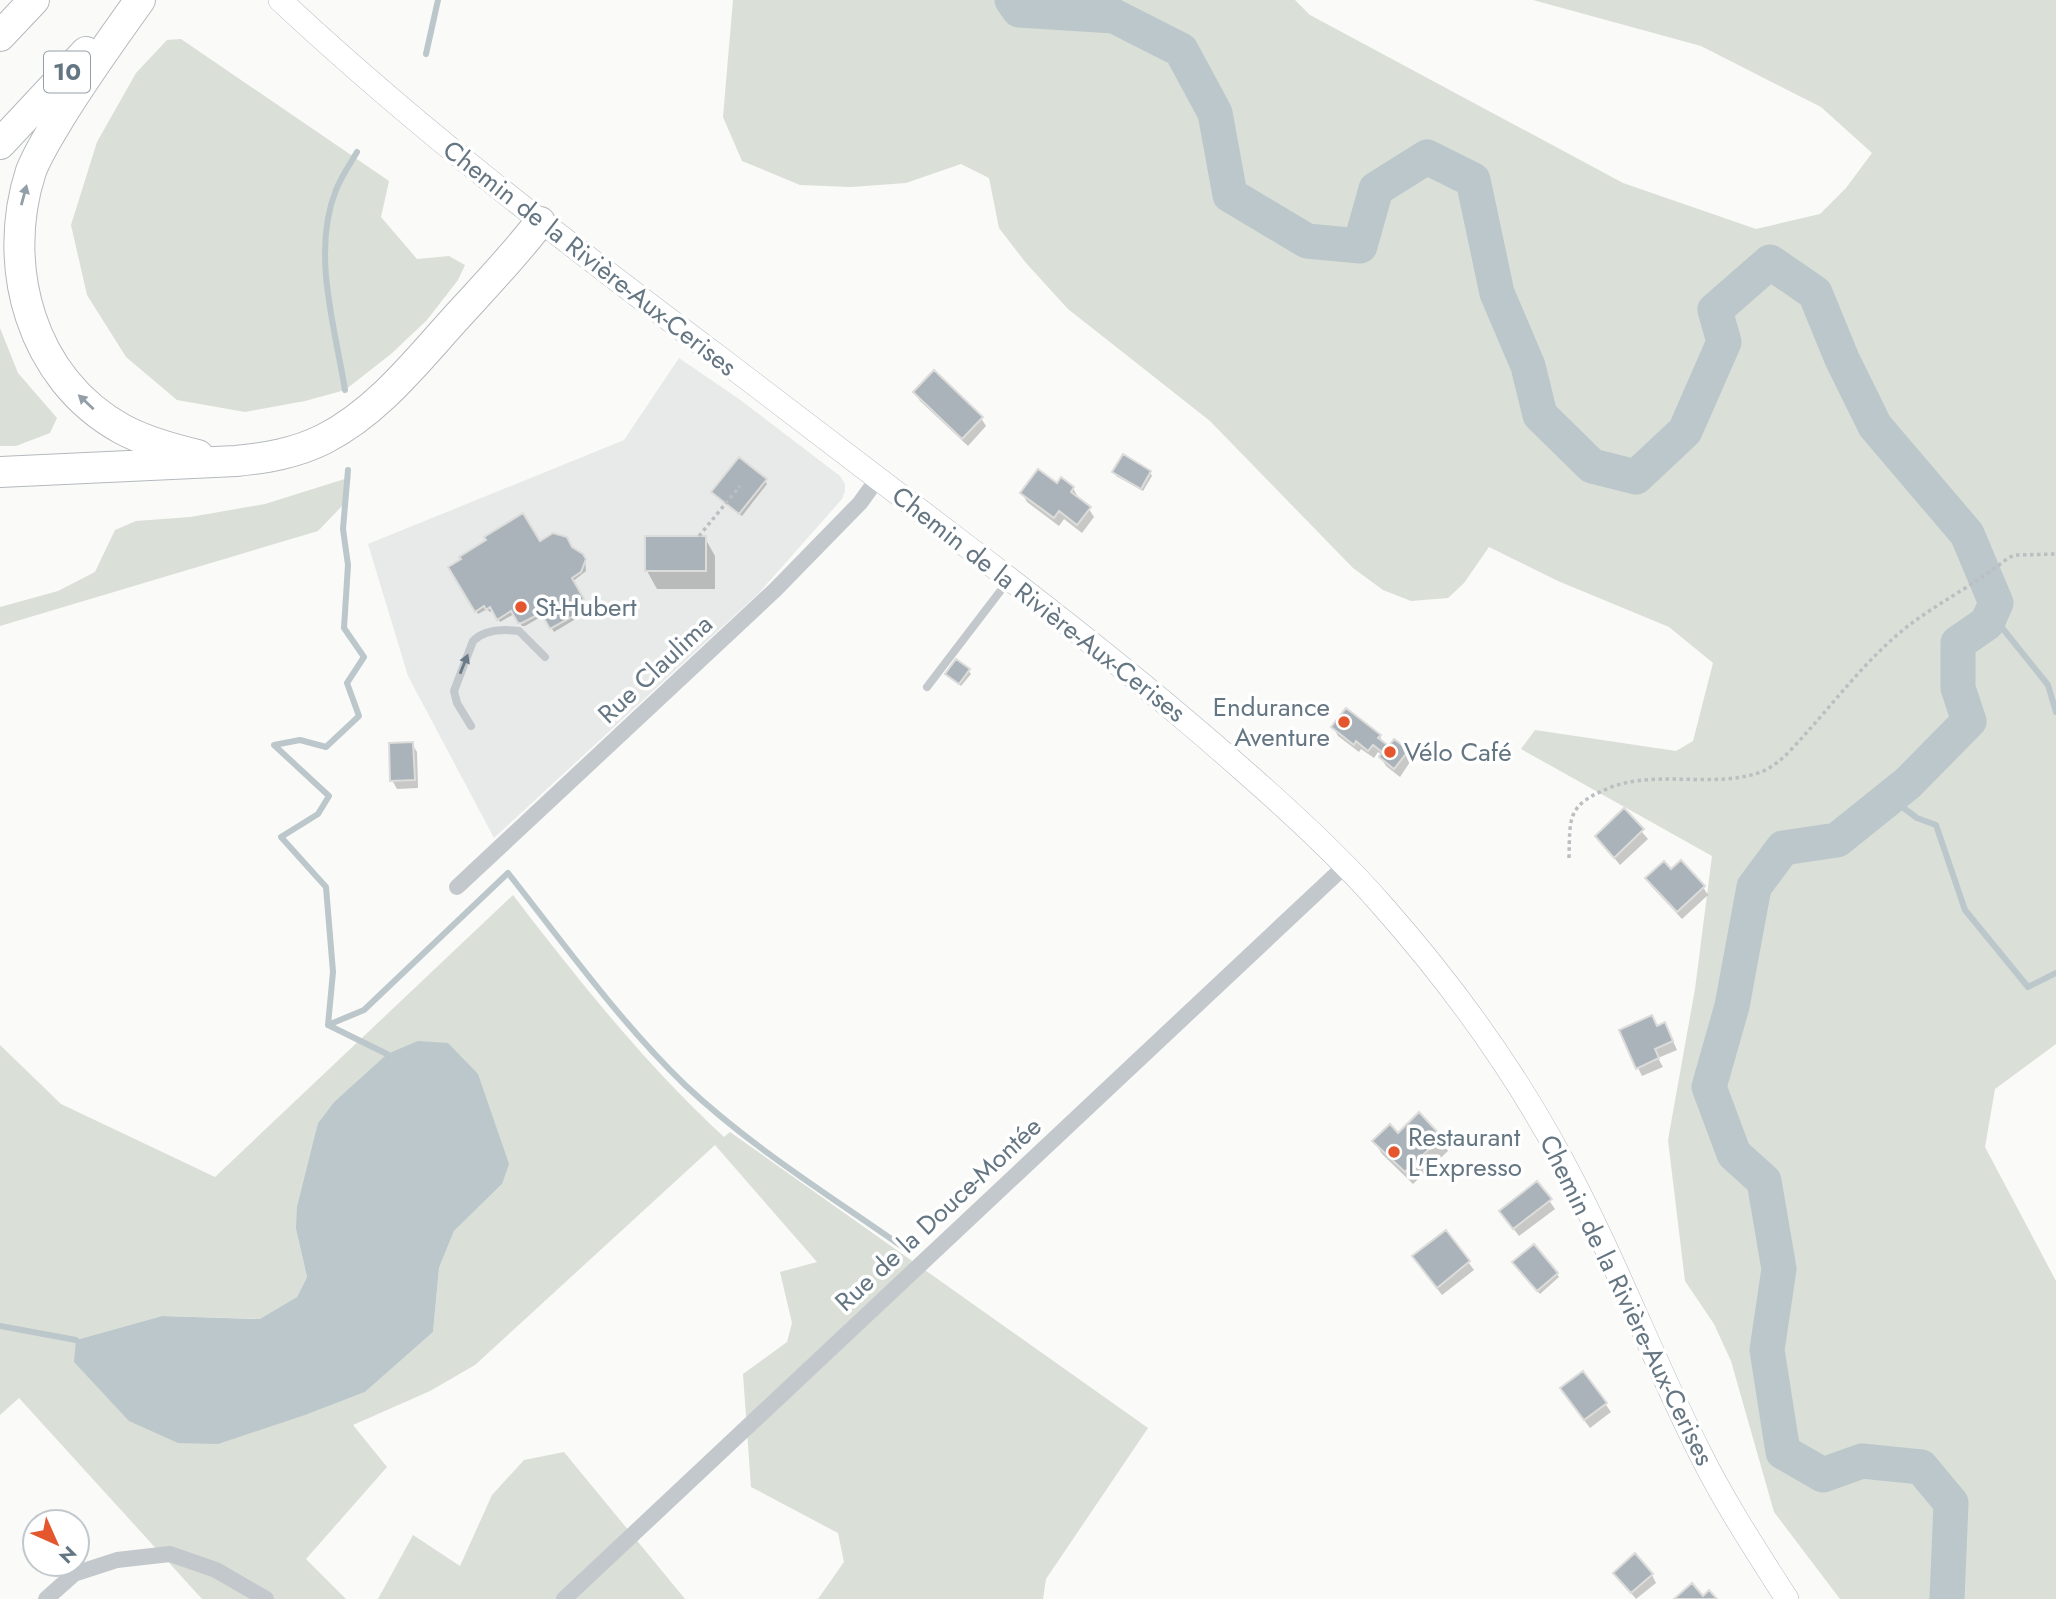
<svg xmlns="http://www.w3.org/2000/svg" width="2056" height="1599" viewBox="0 0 2056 1599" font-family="Jost,sans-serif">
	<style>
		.built { fill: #e8e9e9 }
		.green { fill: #dadfd7; fill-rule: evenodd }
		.water { fill: #bbc7cb }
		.shadow { fill: #0003 }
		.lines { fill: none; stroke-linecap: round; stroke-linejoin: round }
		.stream { stroke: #bbc7cb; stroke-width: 6 }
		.river { stroke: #bbc7cb; stroke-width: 35 }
		.building { fill: #aab3b9; stroke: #dcdcda; stroke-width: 2 }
		.secondary-casing { stroke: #b3babf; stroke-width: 24 }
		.motorway-casing { stroke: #b4b9bd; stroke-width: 32 }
		.path { stroke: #bbbfc2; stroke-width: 3.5; stroke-dasharray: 3.5 3.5; stroke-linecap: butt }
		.service { stroke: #c3c8cc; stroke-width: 8 }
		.minor { stroke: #c3c8cc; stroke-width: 16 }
		.secondary { stroke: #fff; stroke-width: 23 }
		.motorway { stroke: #fff; stroke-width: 30 }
		.oneway { fill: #939fa8 }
		.oneway2 { fill: #6a7a87 }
		.poi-dot { fill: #e4572e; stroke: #fff; stroke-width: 2.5 }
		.labels { text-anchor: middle; stroke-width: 7; stroke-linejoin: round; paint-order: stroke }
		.shield { fill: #fff; stroke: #939fa8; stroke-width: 2 }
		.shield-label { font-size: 24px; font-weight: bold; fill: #657683 }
		.street-label { font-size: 26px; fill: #657683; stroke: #fff }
		.poi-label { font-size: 26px; fill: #657683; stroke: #fff; text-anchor: start }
	</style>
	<rect width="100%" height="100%" fill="#fafaf8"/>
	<path class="built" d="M679 358 739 399 840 476 845 484V491L842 499 759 593 494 838 408 676 368 544 624 440Z"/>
	<path class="green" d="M733 0H1295L1310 15 1623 183 1756 229 1820 214 1846 188 1872 153 1821 107 1701 46 1533 0H2056V1044L1995 1089 1985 1147 2056 1281V1599H1840L1774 1512 1731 1361 1714 1324 1685 1281 1668 1140 1695 989 1712 856 1521 749 1535 730 1676 751 1693 741 1713 663 1669 627 1558 581 1489 547 1464 583 1448 598 1411 601 1383 590 1353 568 1210 421 1068 309 1026 263 999 228 989 178 961 164 906 183 851 187 800 185 742 161 723 117Z
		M181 39 389 181 381 217 417 259 449 256 465 265 458 280 427 320 391 354 345 390 305 401 245 412 177 400 126 357 87 295 71 225 97 142 136 73 167 40Z
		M0 328 18 373 57 418 50 433 16 446H0Z
		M351 477 342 506 318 531 0 626V607L58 591 95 572 115 530 136 521 190 517 265 504Z
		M513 895C578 980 645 1064 724 1137L730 1132 1148 1428 1046 1579 1043 1599H818L844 1562 838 1533 751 1487 743 1374 787 1342 792 1323 780 1272 817 1262 715 1145 475 1365 430 1391 353 1425 387 1467 306 1559 346 1599H202L19 1398 0 1415V1045L61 1104 215 1177ZM387 1054 502 1184 454 1231 439 1268 433 1332 365 1392 308 1414 76 1340 162 1316 261 1319 297 1297 307 1277 296 1229 318 1123 334 1102Z
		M564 1452 685 1599H378L413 1535 460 1566 492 1495 524 1460Z"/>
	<path class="water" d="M418 1041 448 1043 478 1074 509 1164 502 1184 454 1231 439 1268 433 1332 365 1392 308 1414 218 1444 178 1443 129 1421 74 1362 76 1340 162 1316 260 1319 297 1297 307 1277 296 1229 297 1207 318 1123 334 1102 387 1054Z"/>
	<path class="shadow" d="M915 393 981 418 986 426 968 446 920 401Z
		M1114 472H1150L1152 476 1143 491 1116 476Z
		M765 480 767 484 742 516 715 495Z
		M1057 486 1073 488 1078 497 1076 499 1089 509 1094 517 1082 533 1064 519 1059 526 1027 502 1022 493Z
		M705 538 715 556V589H657L647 571Z
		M540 543 571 548 585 559 586 571 572 582 584 603 574 609 579 617 554 632 544 615 525 626H522L514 614 500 622 493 610 490 612 487 609 478 614 450 568Z
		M968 670 971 674 961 686 947 674Z
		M1333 727 1380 736 1384 745 1408 751 1412 759 1400 777 1386 766 1381 758 1382 755 1378 752 1374 758 1361 749 1359 752 1338 736Z
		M412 744 417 752 418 788 397 789 392 780Z
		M1624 811 1648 839 1620 865 1597 837Z
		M1671 872 1703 887 1708 895 1682 919 1652 887 1648 879Z
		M1657 1027 1669 1032 1677 1050 1658 1058 1663 1067 1642 1076 1638 1068Z
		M1398 1135 1441 1138 1448 1151 1413 1184 1382 1154 1374 1141Z
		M1537 1183 1555 1209 1519 1236 1506 1219Z
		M1446 1232 1474 1270 1442 1295 1419 1265Z
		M1516 1266 1557 1274 1559 1277 1540 1294Z
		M1583 1373 1611 1412 1590 1428 1567 1397Z
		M1615 1573 1652 1575 1656 1583 1636 1599Z"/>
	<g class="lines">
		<path class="stream" d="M426 54 438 0
			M345 390C335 327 311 252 336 190 341 177 350 164 357 152
			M348 470 343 529 348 565 344 628 364 657 347 683 359 716 326 747 300 740 274 745 329 796 318 814 281 837 326 887 333 972 328 1025 387 1054
			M1991 614 2048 685 2056 712
			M1889 797 1917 818 1936 825 1965 910 2028 987 2056 973
			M328 1025 364 1010 508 873C565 945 619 1021 685 1085 752 1148 832 1197 907 1250
			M0 1326 76 1340"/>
		<path class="river" d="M1012 0 1019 10 1114 16 1181 50 1215 113 1230 195 1307 241 1360 246 1376 189 1427 157 1473 180 1497 293 1528 366 1540 415 1592 466 1636 477 1685 431 1724 342 1715 310 1770 262 1815 293 1842 359 1875 426 1967 534 1996 603 1987 623 1958 643V688L1969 721 1908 783 1837 840 1783 848 1754 887 1732 1006 1709 1087 1734 1154 1764 1181 1779 1269 1767 1350 1783 1452 1823 1475 1862 1461 1921 1467 1951 1503 1947 1599"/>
	</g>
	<path class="building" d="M934 370 983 417 962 439 913 392Z
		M1123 454 1151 471 1141 489 1112 472Z
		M739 457 767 479 739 514 711 492Z
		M1038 469 1057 483 1061 477 1074 487 1071 492 1091 507 1077 525 1059 511 1054 518 1020 493Z
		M523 513 540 541 553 533 567 537 572 547 583 554 586 559 581 572 572 578 584 599 574 605 579 613 550 629 541 613 522 623H518L511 611 497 620 490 607 486 610 484 606 475 612 448 567 461 559 459 557 486 540 484 537Z
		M645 536H706V571H645Z
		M956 659 970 669 959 684 945 674Z
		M1346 708 1381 735 1378 738 1389 746 1394 739 1409 750 1394 769 1379 757 1382 752 1373 745 1368 751 1356 741 1354 745 1331 727Z
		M413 742 415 780 390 781 389 743Z
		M1624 808 1644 829 1614 858 1595 836Z
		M1681 860 1705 886 1677 912 1645 878 1664 861 1671 869Z
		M1652 1015 1657 1026 1665 1022 1673 1041 1655 1049 1659 1058 1636 1069 1619 1030Z
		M1419 1112 1442 1137 1405 1172 1372 1141 1390 1124 1398 1133Z
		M1537 1181 1552 1199 1513 1229 1499 1211Z
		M1446 1230 1470 1261 1437 1288 1412 1256Z
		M1534 1244 1558 1273 1537 1291 1512 1262Z
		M1583 1371 1607 1403 1584 1420 1560 1388Z
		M1635 1553 1653 1574 1631 1593 1613 1573Z
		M1692 1583 1703 1596 1709 1590 1717 1599H1674Z"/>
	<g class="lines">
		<g class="secondary-casing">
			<path id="secondary" d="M280 0C420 131 571 246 724 361 802 420 879 479 956 538 1055 613 1152 689 1244 771 1292 813 1339 856 1381 904 1450 982 1513 1068 1562 1160 1614 1256 1652 1358 1701 1455 1726 1505 1757 1552 1787 1599"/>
		</g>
		<g class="motorway-casing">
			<path id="motorway" d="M140 0C112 39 84 78 59 119 49 136 38 153 31 171 0 266 31 379 122 429 146 442 172 449 198 455
				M0 36 34 0
				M0 144 86 52
				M0 472 236 461C267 458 296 453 324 439 377 412 416 362 455 319 484 287 514 256 540 222"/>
		</g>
		<path class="path" d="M699 536 740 486
			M1569 858C1570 817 1567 805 1609 788 1655 769 1714 789 1761 772 1781 764 1795 745 1809 730 1841 694 1873 652 1912 623 1943 600 1979 582 2008 558L2015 555 2056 554"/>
		<path class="service" d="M927 687 1008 581
			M471 726 457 703 454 691 473 641C485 629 503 629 519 631L545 657"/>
		<path class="minor" d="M457 887 775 590 860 503 878 478
			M46 1599 74 1574 117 1560 170 1554 216 1570 266 1599
			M564 1599 1346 865"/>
		<use href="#secondary" class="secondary"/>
		<use href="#motorway" class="motorway"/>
	</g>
	<defs><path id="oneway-solid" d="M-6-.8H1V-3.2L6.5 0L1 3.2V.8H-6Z" transform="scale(1.75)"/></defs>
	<g class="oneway">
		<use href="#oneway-solid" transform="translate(24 195) rotate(-75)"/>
		<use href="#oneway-solid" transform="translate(86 402) rotate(-137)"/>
	</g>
	<use class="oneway2" href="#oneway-solid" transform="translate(464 664) rotate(-68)"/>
	<g class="poi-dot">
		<circle cx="521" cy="607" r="7"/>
		<circle cx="1344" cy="722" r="7"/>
		<circle cx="1390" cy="752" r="7"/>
		<circle cx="1394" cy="1152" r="7"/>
	</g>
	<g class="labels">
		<rect class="shield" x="44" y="51.5" width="46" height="41" rx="5"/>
		<g class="shield-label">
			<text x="67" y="80">10</text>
		</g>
		<g class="street-label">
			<text transform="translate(590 258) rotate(38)" y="9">Chemin de la Rivière-Aux-Cerises</text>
			<text transform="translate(1039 604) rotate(38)" y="9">Chemin de la Rivière-Aux-Cerises</text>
			<text transform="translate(655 669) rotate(-43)" y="9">Rue Claulima</text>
			<text transform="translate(938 1214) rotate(-43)" y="9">Rue de la Douce-Montée</text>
			<text transform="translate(1627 1300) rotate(64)" y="9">Chemin de la Rivière-Aux-Cerises</text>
		</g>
		<g class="poi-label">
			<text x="535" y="616">St-Hubert</text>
			<text x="1330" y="716" text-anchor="end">Endurance<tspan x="1330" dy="30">Aventure</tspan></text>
			<text x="1404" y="761">Vélo Café</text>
			<text x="1408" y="1146">Restaurant<tspan x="1408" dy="30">L'Expresso</tspan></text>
		</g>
	</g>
	<g transform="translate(56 1543) rotate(135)"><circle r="33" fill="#ffffff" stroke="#c1c8cd" stroke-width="2"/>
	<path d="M0-5L12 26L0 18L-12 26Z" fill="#e4572e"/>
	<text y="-10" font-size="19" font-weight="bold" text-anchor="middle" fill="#657683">N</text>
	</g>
</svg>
